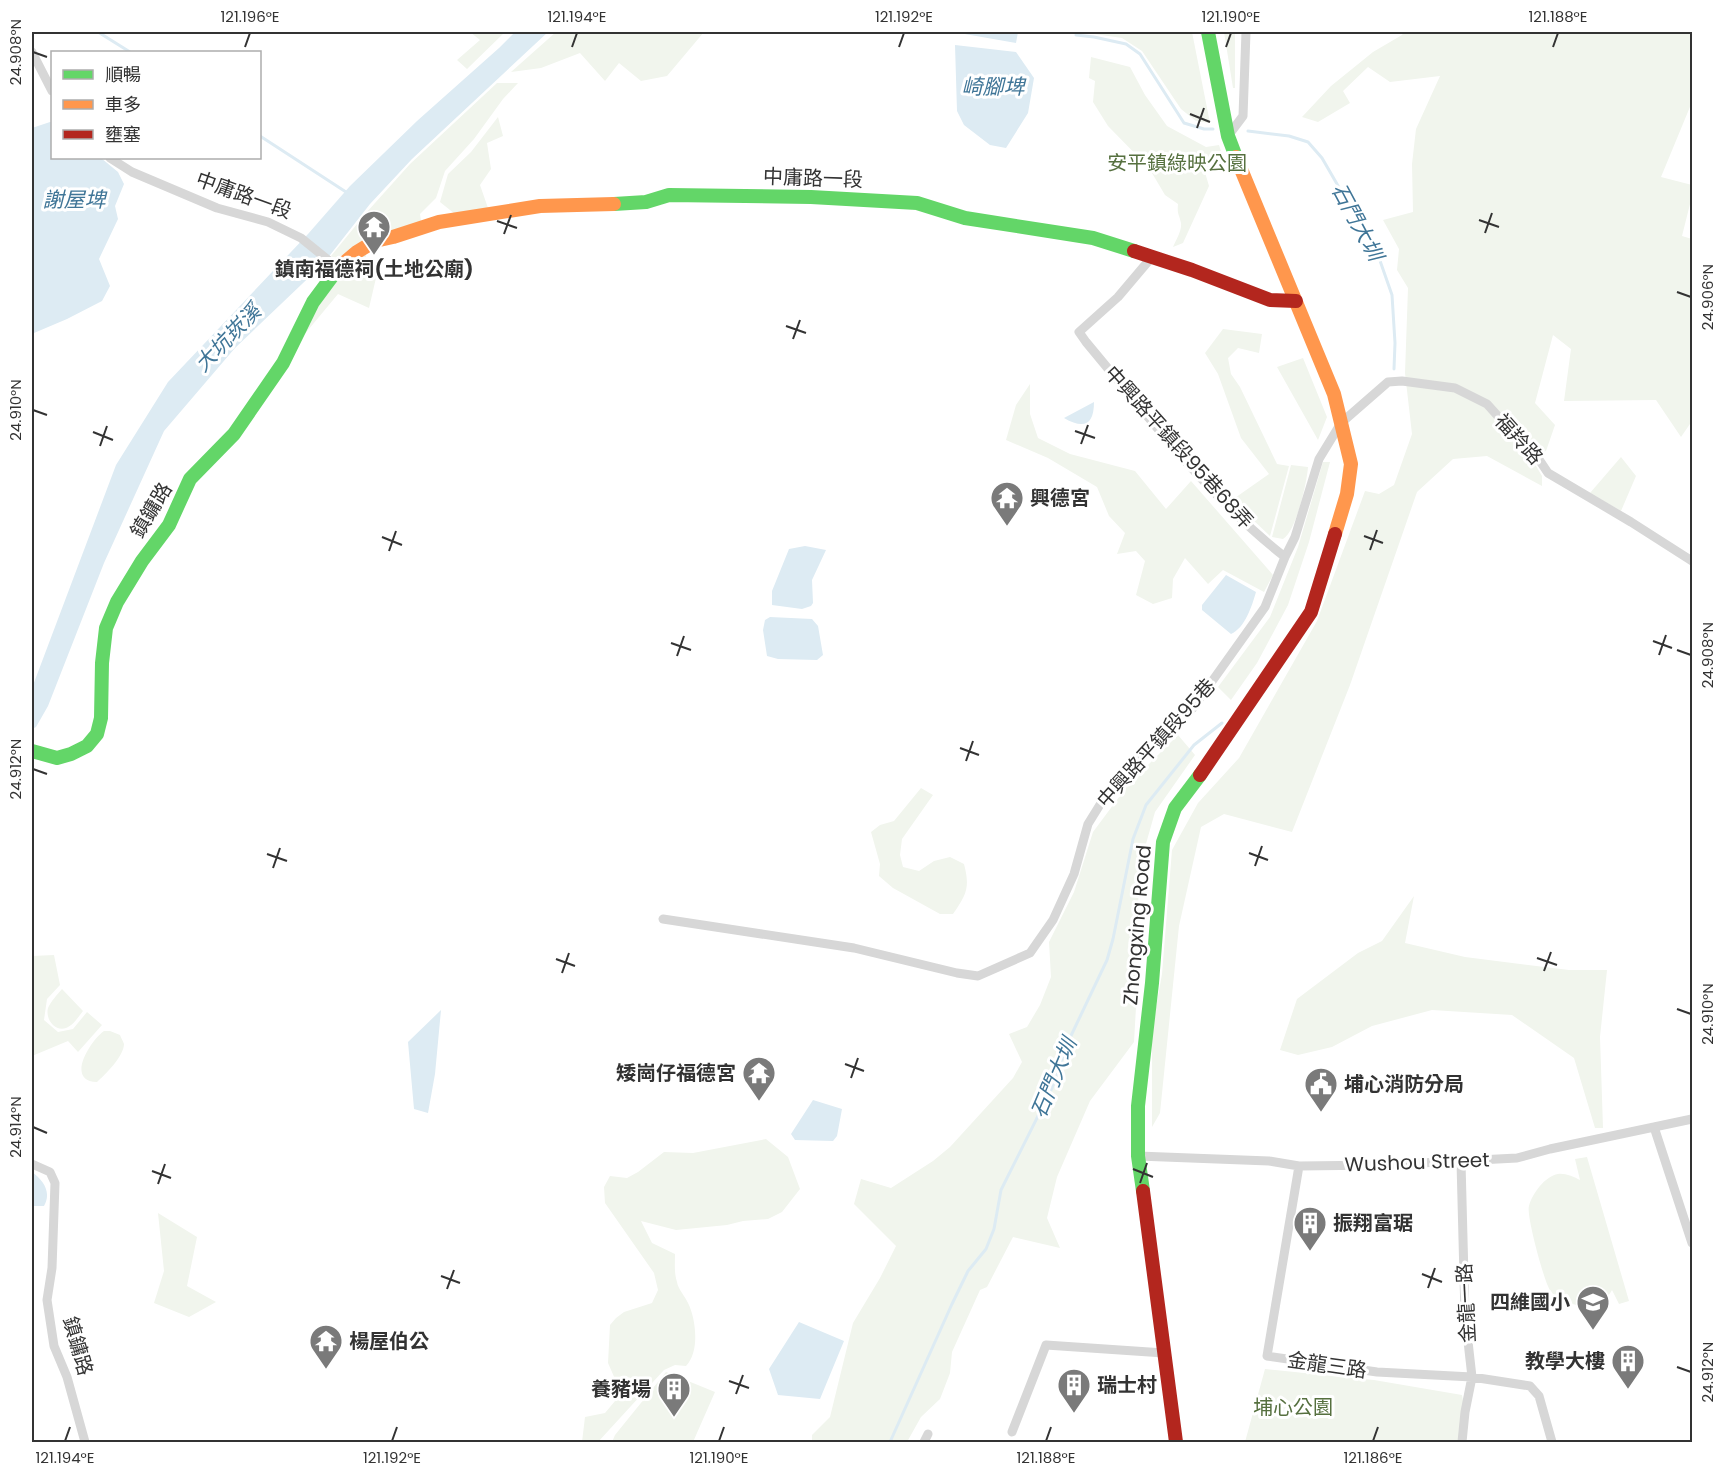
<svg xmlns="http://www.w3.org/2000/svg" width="1724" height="1474" viewBox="0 0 1724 1474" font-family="Poppins,'Noto Sans TC',sans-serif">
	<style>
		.green { fill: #f1f5ed }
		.water { fill: #ddebf3 }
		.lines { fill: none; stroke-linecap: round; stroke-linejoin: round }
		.stream { stroke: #ddebf3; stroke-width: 3 }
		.street { stroke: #d7d7d7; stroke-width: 9 }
		.fast { stroke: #63d668; stroke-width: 14 }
		.slow { stroke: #ff974d; stroke-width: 14 }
		.jam { stroke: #b3261e; stroke-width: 14 }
		.ticks { fill: none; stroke: #333; stroke-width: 2 }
		.labels { text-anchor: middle; stroke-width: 6; stroke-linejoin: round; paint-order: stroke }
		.park-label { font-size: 20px; fill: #56703f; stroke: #fff }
		.street-label { font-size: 20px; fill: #333; stroke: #fff }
		.poi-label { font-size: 20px; font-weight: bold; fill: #333; stroke: #fff; text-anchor: start }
		.water-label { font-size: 21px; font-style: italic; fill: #3f7597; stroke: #fff }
		.neatline { fill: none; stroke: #333; stroke-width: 2 }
		.ticks-label { font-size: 15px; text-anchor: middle; fill: #333 }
	</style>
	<rect width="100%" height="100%" fill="#fff"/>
	<path class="green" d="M470 32H505L467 69 457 60 480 40Z
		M556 32H704L667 76 641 81 619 63 605 81 580 53 541 68 511 72Z
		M1081 32H1192L1210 123 1196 121 1181 109 1142 51 1122 38Z
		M1224 32H1235V88H1233Z
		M1404 32H1692V102L1661 177 1692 185V196L1682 236 1692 239V421L1681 437 1656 400 1564 401 1571 349 1553 335 1535 403 1555 425 1546 451 1530 456 1542 476V486L1487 456 1453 459 1417 492 1350 685 1292 832 1224 814 1201 827 1179 926 1160 1113 1152 1127V1030L1162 974 1172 850 1198 803 1239 758 1317 621 1365 491 1379 494 1394 485 1412 434 1405 373 1408 288 1397 270 1399 249 1383 220 1413 212 1412 164 1416 129 1440 76 1390 82 1368 67 1343 91 1350 103 1318 122 1302 117 1331 86 1373 52 1402 35Z
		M1091 57 1130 67 1145 95 1167 126 1206 147 1219 145 1225 164 1204 169 1209 186 1183 243 1173 247C1176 240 1182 231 1181 223 1179 213 1177 215 1178 204L1165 195 1149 168 1108 126 1093 102 1095 81 1089 78Z
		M497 83H518L503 99 474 139 445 171 436 198 420 214 421 221 343 255 334 258 331 256 366 213 410 164Z
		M498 117 503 136 487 143 491 169 480 185 488 208 455 214 440 202 448 174 471 152Z
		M366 251V260L379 265 369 308 338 294 294 347 315 304 345 271Z
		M1223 329 1262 334 1259 353 1238 348 1228 358 1231 374 1240 387 1277 464 1289 466 1270 536 1232 500 1269 474 1241 438 1218 374 1205 353Z
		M1303 358 1327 417 1318 440 1277 367Z
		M1030 384V414L1038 438 1070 454 1135 471 1166 509 1191 481 1273 575 1264 592 1223 570 1208 584 1185 558 1173 579 1172 598 1153 604 1136 595 1145 561 1136 551 1117 554 1125 533 1109 516 1097 487 1048 458 1006 440 1016 405Z
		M1621 457 1636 476 1621 511 1590 493Z
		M1323 462H1330L1309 542 1288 605 1257 663 1231 700 1218 687 1270 617 1298 547Z
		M1291 465 1308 467C1307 482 1296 532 1283 539L1272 537Z
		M1178 735 1195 755 1155 812 1138 872 1139 955 1134 1042 1090 1101 1057 1177 1047 1218 1060 1248 1013 1237 987 1287 980 1290 952 1352 950 1373 940 1399 921 1417 907 1442H812V1435L830 1417 853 1323 880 1278 896 1246 854 1204 861 1179 891 1188 933 1161 950 1147 1013 1078 1022 1062 1009 1034 1027 1027 1040 1005 1051 977 1049 942 1074 892 1093 832 1128 785Z
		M921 788 933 795 902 839 900 855 903 867 919 871 934 861 950 857 964 864C970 887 967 894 953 914H940L893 888 879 876 880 864 871 832 880 825 894 821Z
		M1414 896 1405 943 1465 957 1569 970H1607L1600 1037 1603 1128H1595L1574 1058 1512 1015 1432 1010 1372 1026 1332 1047 1298 1055 1280 1050 1297 999 1358 953 1382 941Z
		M54 955 60 985 47 999 44 1020 58 1032 73 1029 87 1012 102 1025 78 1052 68 1041 32 1056V956Z
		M62 989 83 1011C78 1017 74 1025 66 1028 55 1032 45 1019 48 1008 51 1001 57 995 62 989Z
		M104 1031H110L120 1035C121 1038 123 1041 124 1044 124 1056 105 1075 97 1082 65 1081 90 1041 104 1031Z
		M766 1139 788 1157 800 1189 782 1212 768 1219 743 1221 727 1225 676 1230 641 1221 652 1243 675 1254C675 1263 674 1273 677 1282 678 1289 685 1296 688 1303 696 1319 700 1352 686 1366L675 1365 664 1370 598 1442H582L585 1417 605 1413 615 1401 617 1396 619 1388 608 1363 610 1325 616 1318 624 1312 652 1303 658 1290 654 1273 605 1203 604 1187 610 1176 627 1178 638 1172 664 1152 693 1153Z
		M1587 1157 1629 1301 1619 1304 1612 1290C1606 1301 1600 1304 1587 1305 1577 1306 1564 1303 1556 1297 1554 1295 1549 1290 1548 1286 1543 1276 1526 1215 1529 1206 1532 1194 1545 1176 1558 1174 1565 1173 1574 1177 1580 1180L1575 1159Z
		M158 1213 197 1237 187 1286 216 1302 189 1317 154 1303 164 1271Z
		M1265 1369 1374 1380 1462 1395 1465 1412 1462 1442H1245Z
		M666 1372 715 1392 693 1442H612L615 1435Z"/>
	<path class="water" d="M515 32H548L412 159 370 204 323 264 235 348 164 431 104 563 48 706 36 727 32 729V688L116 465 168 382 308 234 350 186 417 121 499 48Z
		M960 32H1018L1016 43 959 33Z
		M955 45 1016 52 1034 78 1028 113 1006 148 990 145 964 125 957 111Z
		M50 122H52V158H101L118 172 124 184 115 206 118 219 99 259 110 286 102 301 67 319 34 333 32 332V128Z
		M1094 402C1094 426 1083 429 1064 418Z
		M805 546 826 550 812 580 813 603 811 606 802 609 772 605V591L789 549Z
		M1226 575 1256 592C1252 606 1245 628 1231 634L1202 610V605Z
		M770 617 812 619 818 626 823 655 817 660 778 659 767 656 763 630 765 620Z
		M441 1010 435 1074 428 1113 414 1109 408 1042Z
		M813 1100 842 1109 837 1136 833 1141 795 1140 791 1134Z
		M32 1172C43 1180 52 1192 44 1206H32Z
		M799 1322 844 1341 820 1399 778 1395 769 1369Z"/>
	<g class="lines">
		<path class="stream" d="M98 32 130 52
			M1076 35 1094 37 1126 44 1140 54 1184 123 1204 129H1213
			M1248 131 1289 136 1308 142 1322 158 1378 255 1392 295 1395 343 1394 369
			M260 136 346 192
			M890 1442 952 1304 968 1271 986 1249 994 1229 1001 1190 1052 1088 1068 1042 1107 960 1113 939 1133 839 1146 805 1194 745 1222 723"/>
		<path class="street" d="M32 52 52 91
			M1228 136 1243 116 1246 32
			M110 158 132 172 217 208 268 222 301 238 338 268
			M1151 258 1118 297 1079 332 1086 342C1148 416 1208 497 1285 557
			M663 919 854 948 957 973 978 976 1030 953 1053 920 1074 874 1088 824 1106 795 1150 749 1193 708 1265 607 1285 557 1295 537 1319 459 1341 423 1388 382 1402 381 1455 388 1487 404 1514 434 1534 452 1548 473 1631 522 1692 561
			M1654 1127 1692 1243
			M1138 1156 1269 1161 1299 1166 1382 1165 1517 1158 1550 1149 1692 1119
			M1461 1162 1465 1315 1472 1377 1465 1412 1462 1442
			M32 1164 50 1172 55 1183 52 1268 47 1300 54 1346 67 1377 85 1442
			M1299 1166 1267 1356 1377 1372 1472 1377 1530 1386 1539 1396 1552 1442
			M1012 1432 1046 1345 1164 1353
			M924 1442 928 1434"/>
		<path class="fast" d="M1208 32 1228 136 1236 157
			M614 204 646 202 669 195 811 197 917 203 965 218 1093 238 1134 251
			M32 751 57 758 71 754 87 746 97 734 101 718 102 663 106 628 117 602 142 561 169 525 190 479 234 434 283 363 313 302 339 267
			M1143 1191 1138 1156V1106L1152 983 1163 842 1175 808 1200 775"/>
		<path class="slow" d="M1236 157 1334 394 1351 464 1347 494 1335 534
			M339 267 357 252 375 241 393 237 439 222 540 206 614 204"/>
		<path class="jam" d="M1134 251 1192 270 1270 300 1296 301
			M1200 775 1311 612 1335 534
			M1143 1191 1176 1442"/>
	</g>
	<path class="ticks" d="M245 47 250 33M572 47 577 33M899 47 904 33M1226 47 1231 33M1553 47 1558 33M33 52 47 57M1190 114 1210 122M1197 128 1204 108M1479 220 1499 227M497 221 517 228M1485 233 1492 213M504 234 511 215M1677 292 1691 297M786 326 806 333M793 339 800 320M33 410 47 415M1075 431 1095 438M93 432 113 440M1081 444 1088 425M100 446 107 426M1364 536 1383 543M382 537 402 545M1370 550 1377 530M389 551 396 531M1653 641 1672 648M671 643 691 650M1677 650 1691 655M1659 655 1666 635M677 656 684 636M960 748 979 755M966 761 973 741M33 769 47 774M1249 853 1268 860M267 854 287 861M1255 866 1262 846M273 868 280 848M1537 958 1557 965M556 959 575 966M1544 971 1551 952M562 973 569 953M1677 1009 1691 1014M845 1064 864 1071M851 1078 858 1058M33 1127 47 1133M1133 1169 1153 1177M152 1171 171 1178M1140 1183 1147 1163M158 1184 165 1164M1422 1274 1442 1282M441 1276 460 1283M1428 1288 1435 1268M447 1289 454 1270M1677 1367 1691 1372M729 1381 749 1388M736 1394 743 1375M65 1441 70 1427M392 1441 397 1427M719 1441 724 1427M1046 1441 1051 1427M1373 1441 1378 1427"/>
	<defs>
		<g id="temple-pin" transform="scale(1.725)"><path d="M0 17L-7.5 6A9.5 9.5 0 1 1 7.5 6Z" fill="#7a7a7a" stroke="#fff"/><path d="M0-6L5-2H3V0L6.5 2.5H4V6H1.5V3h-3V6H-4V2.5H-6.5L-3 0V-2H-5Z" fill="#fff"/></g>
		<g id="civic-pin" transform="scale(1.725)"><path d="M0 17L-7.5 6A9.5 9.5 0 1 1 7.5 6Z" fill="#7a7a7a" stroke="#fff"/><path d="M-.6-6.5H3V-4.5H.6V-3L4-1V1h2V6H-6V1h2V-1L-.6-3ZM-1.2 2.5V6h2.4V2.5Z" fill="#fff"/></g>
		<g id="building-pin" transform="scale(1.725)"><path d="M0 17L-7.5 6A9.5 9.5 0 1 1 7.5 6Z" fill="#7a7a7a" stroke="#fff"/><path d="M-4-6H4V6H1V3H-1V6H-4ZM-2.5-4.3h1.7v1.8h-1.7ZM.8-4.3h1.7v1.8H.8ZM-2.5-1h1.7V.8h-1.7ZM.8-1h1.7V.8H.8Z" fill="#fff"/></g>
		<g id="school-pin" transform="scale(1.725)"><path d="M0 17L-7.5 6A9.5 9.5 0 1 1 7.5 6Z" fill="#7a7a7a" stroke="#fff"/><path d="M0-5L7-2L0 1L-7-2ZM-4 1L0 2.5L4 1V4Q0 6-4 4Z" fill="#fff"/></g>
	</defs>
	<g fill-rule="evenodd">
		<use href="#temple-pin" x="374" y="227"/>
		<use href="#temple-pin" x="1007" y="498"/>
		<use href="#temple-pin" x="759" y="1073"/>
		<use href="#civic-pin" x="1321" y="1084"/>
		<use href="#building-pin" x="1310" y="1223"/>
		<use href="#school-pin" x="1593" y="1302"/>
		<use href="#temple-pin" x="326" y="1341"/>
		<use href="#building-pin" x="1628" y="1361"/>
		<use href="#building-pin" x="1074" y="1385"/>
		<use href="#building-pin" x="674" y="1389"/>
	</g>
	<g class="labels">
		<g class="park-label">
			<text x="1177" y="170">安平鎮綠映公園</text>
			<text x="1293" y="1414">埔心公園</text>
		</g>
		<g class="street-label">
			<text transform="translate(813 178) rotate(2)" y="7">中庸路一段</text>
			<text transform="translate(244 195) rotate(20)" y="7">中庸路一段</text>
			<text transform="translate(1519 439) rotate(48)" y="7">福羚路</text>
			<text transform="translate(1179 447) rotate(48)" y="7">中興路平鎮段95巷68弄</text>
			<text transform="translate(151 510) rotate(-59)" y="7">鎮鏞路</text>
			<text transform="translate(1156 743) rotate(-48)" y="7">中興路平鎮段95巷</text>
			<text transform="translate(1137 925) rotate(-85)" y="7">Zhongxing Road</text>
			<text transform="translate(1417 1162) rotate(-2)" y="7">Wushou Street</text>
			<text transform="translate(1466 1303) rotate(-93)" y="7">金龍一路</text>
			<text transform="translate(78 1346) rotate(74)" y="7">鎮鏞路</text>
			<text transform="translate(1327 1365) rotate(8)" y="7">金龍三路</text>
		</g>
		<g class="poi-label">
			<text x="374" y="276" text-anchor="middle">鎮南福德祠(土地公廟)</text>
			<text x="1030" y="505">興德宮</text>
			<text x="736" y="1080" text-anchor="end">矮崗仔福德宮</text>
			<text x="1344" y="1091">埔心消防分局</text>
			<text x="1333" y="1230">振翔富琚</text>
			<text x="1570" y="1309" text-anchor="end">四維國小</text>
			<text x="349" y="1348">楊屋伯公</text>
			<text x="1605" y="1368" text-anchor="end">教學大樓</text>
			<text x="1097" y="1392">瑞士村</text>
			<text x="651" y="1396" text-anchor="end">養豬場</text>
		</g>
		<g class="water-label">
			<text x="993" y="94">崎腳埤</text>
			<text x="74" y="207">謝屋埤</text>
			<text transform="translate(1357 222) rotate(62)" y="7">石門大圳</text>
			<text transform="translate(228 338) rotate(-46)" y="7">大坑崁溪</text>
			<text transform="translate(1054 1078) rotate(-67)" y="7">石門大圳</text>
		</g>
	</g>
	<rect width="1724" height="1474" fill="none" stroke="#ffffff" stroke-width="66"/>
	<rect x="51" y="51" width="210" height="108" fill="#ffffff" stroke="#adadad" stroke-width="1.5"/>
	<rect x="63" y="70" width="30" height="9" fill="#63d668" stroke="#adadad" stroke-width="1.5"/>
	<text x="105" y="81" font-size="18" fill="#333333">順暢</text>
	<rect x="63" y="100" width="30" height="9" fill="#ff974d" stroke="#adadad" stroke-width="1.5"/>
	<text x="105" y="111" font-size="18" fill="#333333">車多</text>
	<rect x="63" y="130" width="30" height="9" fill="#b3261e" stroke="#adadad" stroke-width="1.5"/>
	<text x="105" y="141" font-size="18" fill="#333333">壅塞</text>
	<rect x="33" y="33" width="1658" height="1408" class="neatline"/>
	<g class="ticks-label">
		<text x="250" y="22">121.196°E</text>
		<text x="577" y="22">121.194°E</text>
		<text x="904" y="22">121.192°E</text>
		<text x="1231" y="22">121.190°E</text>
		<text x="1558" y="22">121.188°E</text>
		<text transform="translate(16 52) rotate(-90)" y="5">24.908°N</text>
		<text transform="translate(1708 297) rotate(-90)" y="5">24.906°N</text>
		<text transform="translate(16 410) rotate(-90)" y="5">24.910°N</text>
		<text transform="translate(1708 655) rotate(-90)" y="5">24.908°N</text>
		<text transform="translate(16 769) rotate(-90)" y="5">24.912°N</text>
		<text transform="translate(1708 1014) rotate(-90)" y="5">24.910°N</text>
		<text transform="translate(16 1127) rotate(-90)" y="5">24.914°N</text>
		<text transform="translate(1708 1372) rotate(-90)" y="5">24.912°N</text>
		<text x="65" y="1463">121.194°E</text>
		<text x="392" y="1463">121.192°E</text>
		<text x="719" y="1463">121.190°E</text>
		<text x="1046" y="1463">121.188°E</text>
		<text x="1373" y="1463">121.186°E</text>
	</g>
</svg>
